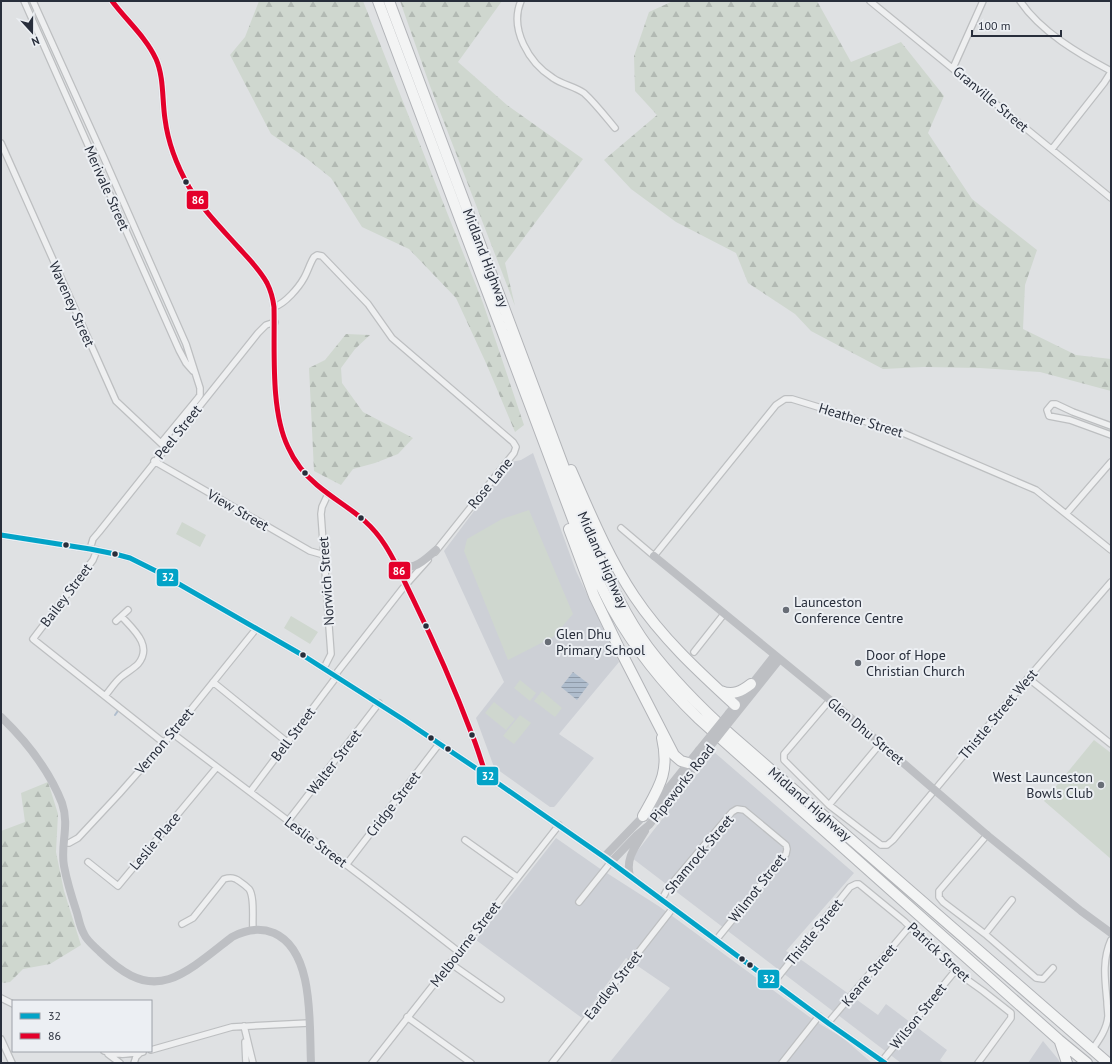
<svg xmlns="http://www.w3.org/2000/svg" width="1112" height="1064" viewBox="0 0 1112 1064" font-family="'PT Sans',sans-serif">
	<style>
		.built { fill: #cdd0d6 }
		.forest { fill: url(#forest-firs) }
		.green { fill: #cfd7cf }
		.water { fill: url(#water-rules) }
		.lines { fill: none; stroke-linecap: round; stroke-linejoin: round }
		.stream { stroke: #afbdcd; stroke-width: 2 }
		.street-casing { stroke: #bdbfc1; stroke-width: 8 }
		.highway-casing { stroke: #b2b4b8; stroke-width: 12 }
		.street { stroke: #eeeff0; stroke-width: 5.5 }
		.secondary { stroke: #bdbfc3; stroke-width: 8 }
		.highway { stroke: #f3f4f4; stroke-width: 10 }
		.secondary-bridge { stroke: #bdbfc3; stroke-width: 8 }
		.bus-1-casing { stroke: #eceff3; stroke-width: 8 }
		.bus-2-casing { stroke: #eceff3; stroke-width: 8 }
		.bus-1 { stroke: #02a3c7; stroke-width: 5 }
		.bus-2 { stroke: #e4002b; stroke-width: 5 }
		.bus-dot { fill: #282e3b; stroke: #eceff3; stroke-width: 1.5 }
		.poi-dot { fill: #686d76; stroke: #eceff3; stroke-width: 1.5 }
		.labels { text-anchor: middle; stroke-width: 4; stroke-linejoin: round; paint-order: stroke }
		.street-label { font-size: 14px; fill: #282e3b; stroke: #eceff3 }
		.poi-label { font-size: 14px; fill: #282e3b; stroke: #eceff3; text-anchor: start }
		.line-badge { stroke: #eceff3; stroke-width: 1.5 }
		.badge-label { font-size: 11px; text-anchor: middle; font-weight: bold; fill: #fff }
	</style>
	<defs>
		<pattern id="forest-firs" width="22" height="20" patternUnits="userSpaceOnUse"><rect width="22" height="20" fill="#cfd7cf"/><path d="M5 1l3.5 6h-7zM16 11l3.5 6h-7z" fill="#b2b9b3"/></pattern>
		<pattern id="water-rules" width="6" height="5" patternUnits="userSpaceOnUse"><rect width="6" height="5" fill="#afbdcd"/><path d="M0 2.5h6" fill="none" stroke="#8e9aa8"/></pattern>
	</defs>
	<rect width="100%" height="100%" fill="#dfe1e3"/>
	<path class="built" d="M533 453 576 571 619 662 559 734 594 758 556 805 554 807H550L494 767 476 718 504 682 444 551 511 462 521 460Z
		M714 752 854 873 786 951 803 961 878 1015 886 1004 947 1050 940 1060 944 1063H901L632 858Z
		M556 838 599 868 660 907 815 1021 843 1038 872 1063H612L610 1062 670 988 626 958 582 1018 476 940Z
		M1043 1041 1058 1059 1060 1063H1028Z"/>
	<path class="forest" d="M259 1H363L483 303 524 425 515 432 486 363 456 298 409 249 362 227 331 178 306 158 271 134 230 55 245 37Z
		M400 1H502L458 62 507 105 583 159 505 263 515 306 430 86Z
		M673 1H817L851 62 901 42 944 96 928 133 972 199 1037 250 1025 285 1023 329 1076 355 1111 359V391L1040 372 980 368 924 367 883 369 811 331 795 314 748 283 736 253 676 222 631 189 604 160 657 115 635 91 634 56 649 12Z
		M346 334 370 335 355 349 341 368 342 383 363 412 413 438 398 454 375 463 353 469 341 485 314 471 309 368 325 360Z
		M48 782 58 814 56 852 64 891 81 945 50 964 23 969 10 982 3 983 1 981V831L25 822 21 793Z"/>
	<path class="green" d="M529 510 573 614 553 637 508 660 464 551 467 539 502 519Z
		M182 522 206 535 200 547 176 534Z
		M291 616 318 632 310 644 284 628Z
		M520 680 536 693 530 701 514 688Z
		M542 691 562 708 555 717 534 701Z
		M494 702 515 719 506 730 485 713Z
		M520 715 531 723 514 744 503 736Z
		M1094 740 1111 753V859L1044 801Z"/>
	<path class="water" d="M573 672 589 684 577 700 561 687Z"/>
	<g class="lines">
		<path class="stream" d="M115 715 120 708"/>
		<g class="street-casing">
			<path id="street" d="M24 1 179 350 186 363 193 371
				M33 1 104 158 186 344 200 388V395L198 398 161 443
				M521 1C509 29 529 63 553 78 563 85 574 86 584 93 595 103 605 116 615 128
				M870 1 1111 198
				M1020 1C1041 32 1079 54 1111 71
				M953 68 983 1
				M1 143 116 401 166 448
				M1052 149 1104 83 1111 72
				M274 307C285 304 299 287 304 278 308 271 310 263 314 257L317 255 322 256 368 304 392 338 513 442 516 447 514 453 435 552
				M1111 426 1073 412 1056 404H1052L1047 410 1049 416 1070 420 1111 435
				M154 461 310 551 324 555
				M1066 514 1111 462
				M621 528 654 556 776 405 785 399H792L903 433 1036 490 1111 550
				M90 549 93 539 99 532 258 333 266 325 275 322
				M97 550 93 560 33 639 164 743
				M116 621 128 610
				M694 652 724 614
				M324 668 331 654 321 514 322 507 328 494
				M335 675 403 588 428 560
				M1028 678 1111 744
				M213 682 287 742
				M105 696C110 690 115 682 121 677 127 672 133 669 138 664 153 646 134 630 122 617
				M830 700 784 754V760L829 805 881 845H887L893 840 1028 678 1111 582
				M172 733 369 882 459 952
				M250 792 337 676
				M829 805 880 744
				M288 821 379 703
				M987 835 939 891V897L943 902 985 934 1036 978 1043 979 1053 968
				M465 840 517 877
				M64 843H69L78 838 119 794 164 743 256 629
				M88 862 118 886 217 767
				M346 865 439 744
				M662 899 668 888 732 812 737 809 744 810 786 845 787 849 786 854 716 940
				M579 902 611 862
				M182 924 193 918 224 879C230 877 234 877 239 881 242 883 246 886 249 889 255 897 252 920 253 930
				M985 934 1012 900
				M450 963 501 999
				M774 982 850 887 856 884H859L904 921 955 971 983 991 1011 1013V1018L978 1063
				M1 998 13 1004
				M407 1017 471 1063
				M828 1023 910 926
				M244 1026 253 1063
				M1 1039 12 1063
				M245 1042 246 1063
				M151 1050 232 1027 309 1023
				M1092 1050C1099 1040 1107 1029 1108 1016 1108 1012 1107 1006 1107 1001 1105 980 1102 960 1111 940
				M104 1051C118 1056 129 1054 143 1052
				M108 1054 120 1063
				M882 1061 955 971
				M134 1063 136 1057 140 1053
				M372 1063 559 825
				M552 1063 673 908
				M782 1063 819 1016"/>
		</g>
		<g class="highway-casing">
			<path id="highway" d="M378 1 578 533C588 558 599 584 612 608 635 649 664 685 698 718L1059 1040 1087 1063
				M389 1 593 545C609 580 625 616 648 647 673 680 701 708 731 735L1108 1063
				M571 470C590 513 608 557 634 596 662 638 698 671 735 705
				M569 529 594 596 619 648 674 755 681 761 688 763
				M721 691C733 696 742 691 751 684
				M643 816C659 787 670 773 662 738
				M1060 1042 1067 1063"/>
		</g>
		<use href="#street" class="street"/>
		<path class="secondary" d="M112 1C126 20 146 37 156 59 164 77 162 99 165 119 168 143 177 166 189 187 203 210 221 228 239 248 249 259 260 270 267 283 271 291 273 299 274 307 275 348 270 410 288 447 295 463 305 475 317 485 343 507 366 515 385 545 396 562 404 581 413 599 434 642 454 687 471 732 477 746 481 761 486 775
			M1 535 90 549 115 554 130 558 158 572 304 656 404 720 486 775 604 857 828 1023 885 1063
			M654 556 830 700 987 835 1081 911 1111 933
			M395 562C412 574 423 561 436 550
			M729 713 774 656
			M1 717C26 741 49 770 62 803 70 826 60 845 64 866 67 882 72 898 77 913 79 920 80 927 84 934 87 941 94 946 100 952 119 970 141 988 169 979 189 973 215 950 232 937 245 930 259 927 274 933 315 951 309 1026 311 1063
			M727 725 779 660
			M604 857 658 801 699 750
			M611 862 637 835 649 825 704 754
			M630 876C625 858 636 846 645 831"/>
		<use href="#highway" class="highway"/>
		<path class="secondary-bridge" d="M699 750 729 713
			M704 754 727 725"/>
		<g class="bus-1-casing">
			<path id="bus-1" d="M1 535 90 549 115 554 130 558 158 572 304 656 404 720 486 775 604 857 828 1023 885 1063"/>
		</g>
		<g class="bus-2-casing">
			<path id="bus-2" d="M112 1C126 20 146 37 156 59 164 77 162 99 165 119 168 143 177 166 189 187 203 210 221 228 239 248 249 259 260 270 267 283 271 291 273 299 274 307 275 348 270 410 288 447 295 463 305 475 317 485 343 507 366 515 385 545 396 562 404 581 413 599 434 642 454 687 471 732 477 746 481 761 486 775"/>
		</g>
		<use href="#bus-1" class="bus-1"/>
		<use href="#bus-2" class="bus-2"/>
	</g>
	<g class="bus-dot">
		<circle cx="186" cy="182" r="3.5"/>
		<circle cx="305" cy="473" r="3.5"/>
		<circle cx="361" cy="518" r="3.5"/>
		<circle cx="66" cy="545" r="3.5"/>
		<circle cx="115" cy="554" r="3.5"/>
		<circle cx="426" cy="626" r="3.5"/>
		<circle cx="303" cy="655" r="3.5"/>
		<circle cx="472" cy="735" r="3.5"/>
		<circle cx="431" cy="738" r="3.5"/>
		<circle cx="448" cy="749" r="3.5"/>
		<circle cx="742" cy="959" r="3.5"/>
		<circle cx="750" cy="965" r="3.5"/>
	</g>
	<g class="poi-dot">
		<circle cx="786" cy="610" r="4"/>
		<circle cx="548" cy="642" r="4"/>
		<circle cx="858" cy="663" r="4"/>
		<circle cx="1101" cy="785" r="4"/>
	</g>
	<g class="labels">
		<g class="street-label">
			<text transform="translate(991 99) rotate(40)" y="5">Granville Street</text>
			<text transform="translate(107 188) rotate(66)" y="5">Merivale Street</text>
			<text transform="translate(486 258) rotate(69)" y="5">Midland Highway</text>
			<text transform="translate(72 304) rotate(66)" y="5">Waveney Street</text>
			<text transform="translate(861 420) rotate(17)" y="5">Heather Street</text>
			<text transform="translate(178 432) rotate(-51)" y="5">Peel Street</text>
			<text transform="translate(490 483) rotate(-51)" y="5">Rose Lane</text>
			<text transform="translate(238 510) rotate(30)" y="5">View Street</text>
			<text transform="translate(603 560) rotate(66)" y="5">Midland Highway</text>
			<text transform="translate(326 581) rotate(-94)" y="5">Norwich Street</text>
			<text transform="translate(66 595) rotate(-53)" y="5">Bailey Street</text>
			<text transform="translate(998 714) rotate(-50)" y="5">Thistle Street West</text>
			<text transform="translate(866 731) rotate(40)" y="5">Glen Dhu Street</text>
			<text transform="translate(293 734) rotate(-53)" y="5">Bell Street</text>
			<text transform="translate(164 741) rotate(-50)" y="5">Vernon Street</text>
			<text transform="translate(334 762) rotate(-52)" y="5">Walter Street</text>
			<text transform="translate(682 783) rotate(-52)" y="5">Pipeworks Road</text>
			<text transform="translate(393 804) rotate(-52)" y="5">Cridge Street</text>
			<text transform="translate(810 804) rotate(41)" y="5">Midland Highway</text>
			<text transform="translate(155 841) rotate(-50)" y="5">Leslie Place</text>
			<text transform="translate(316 842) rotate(37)" y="5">Leslie Street</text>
			<text transform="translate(699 854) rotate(-50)" y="5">Shamrock Street</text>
			<text transform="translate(757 888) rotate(-52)" y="5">Wilmot Street</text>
			<text transform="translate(814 932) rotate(-51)" y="5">Thistle Street</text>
			<text transform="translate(465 944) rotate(-52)" y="5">Melbourne Street</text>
			<text transform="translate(939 952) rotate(43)" y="5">Patrick Street</text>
			<text transform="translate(869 975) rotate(-50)" y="5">Keane Street</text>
			<text transform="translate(613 985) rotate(-52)" y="5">Eardley Street</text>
			<text transform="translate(918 1016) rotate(-51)" y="5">Wilson Street</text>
		</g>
		<g class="poi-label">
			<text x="794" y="607">Launceston<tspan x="794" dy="16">Conference Centre</tspan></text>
			<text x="556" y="639">Glen Dhu<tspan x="556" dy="16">Primary School</tspan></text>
			<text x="866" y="660">Door of Hope<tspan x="866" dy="16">Christian Church</tspan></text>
			<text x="1093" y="782" text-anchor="end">West Launceston<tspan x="1093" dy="16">Bowls Club</tspan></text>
		</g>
	</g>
	<g class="line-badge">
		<rect x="186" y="190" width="23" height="20" rx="4" fill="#e4002b"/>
		<rect x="388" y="561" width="23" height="19" rx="4" fill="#e4002b"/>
		<rect x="156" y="568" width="23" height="19" rx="4" fill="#02a3c7"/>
		<rect x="476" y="766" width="23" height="20" rx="4" fill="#02a3c7"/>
		<rect x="757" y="969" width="23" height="20" rx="4" fill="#02a3c7"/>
	</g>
	<g class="badge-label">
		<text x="198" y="204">86</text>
		<text x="399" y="575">86</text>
		<text x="168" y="581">32</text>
		<text x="488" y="780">32</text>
		<text x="769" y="983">32</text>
	</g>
	<rect width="1112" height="1064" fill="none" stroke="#282e3b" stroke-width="4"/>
	<rect x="12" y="1000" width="140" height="52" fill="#eceff3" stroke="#9ea2a9"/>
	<rect x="20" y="1013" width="20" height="6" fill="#02a3c7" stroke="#9ea2a9"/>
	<text x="48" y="1020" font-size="12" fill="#282e3b">32</text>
	<rect x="20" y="1033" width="20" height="6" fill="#e4002b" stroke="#9ea2a9"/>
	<text x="48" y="1040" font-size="12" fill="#282e3b">86</text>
	<g transform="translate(32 32) rotate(159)" stroke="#eceff3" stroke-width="3" paint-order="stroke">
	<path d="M0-3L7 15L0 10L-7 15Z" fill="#282e3b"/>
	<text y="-6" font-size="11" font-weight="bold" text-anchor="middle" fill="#282e3b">N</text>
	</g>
	<path d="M972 30v6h89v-6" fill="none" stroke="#282e3b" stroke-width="2"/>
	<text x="978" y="30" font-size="12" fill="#282e3b" stroke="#eceff3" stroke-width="3" paint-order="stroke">100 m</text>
</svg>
